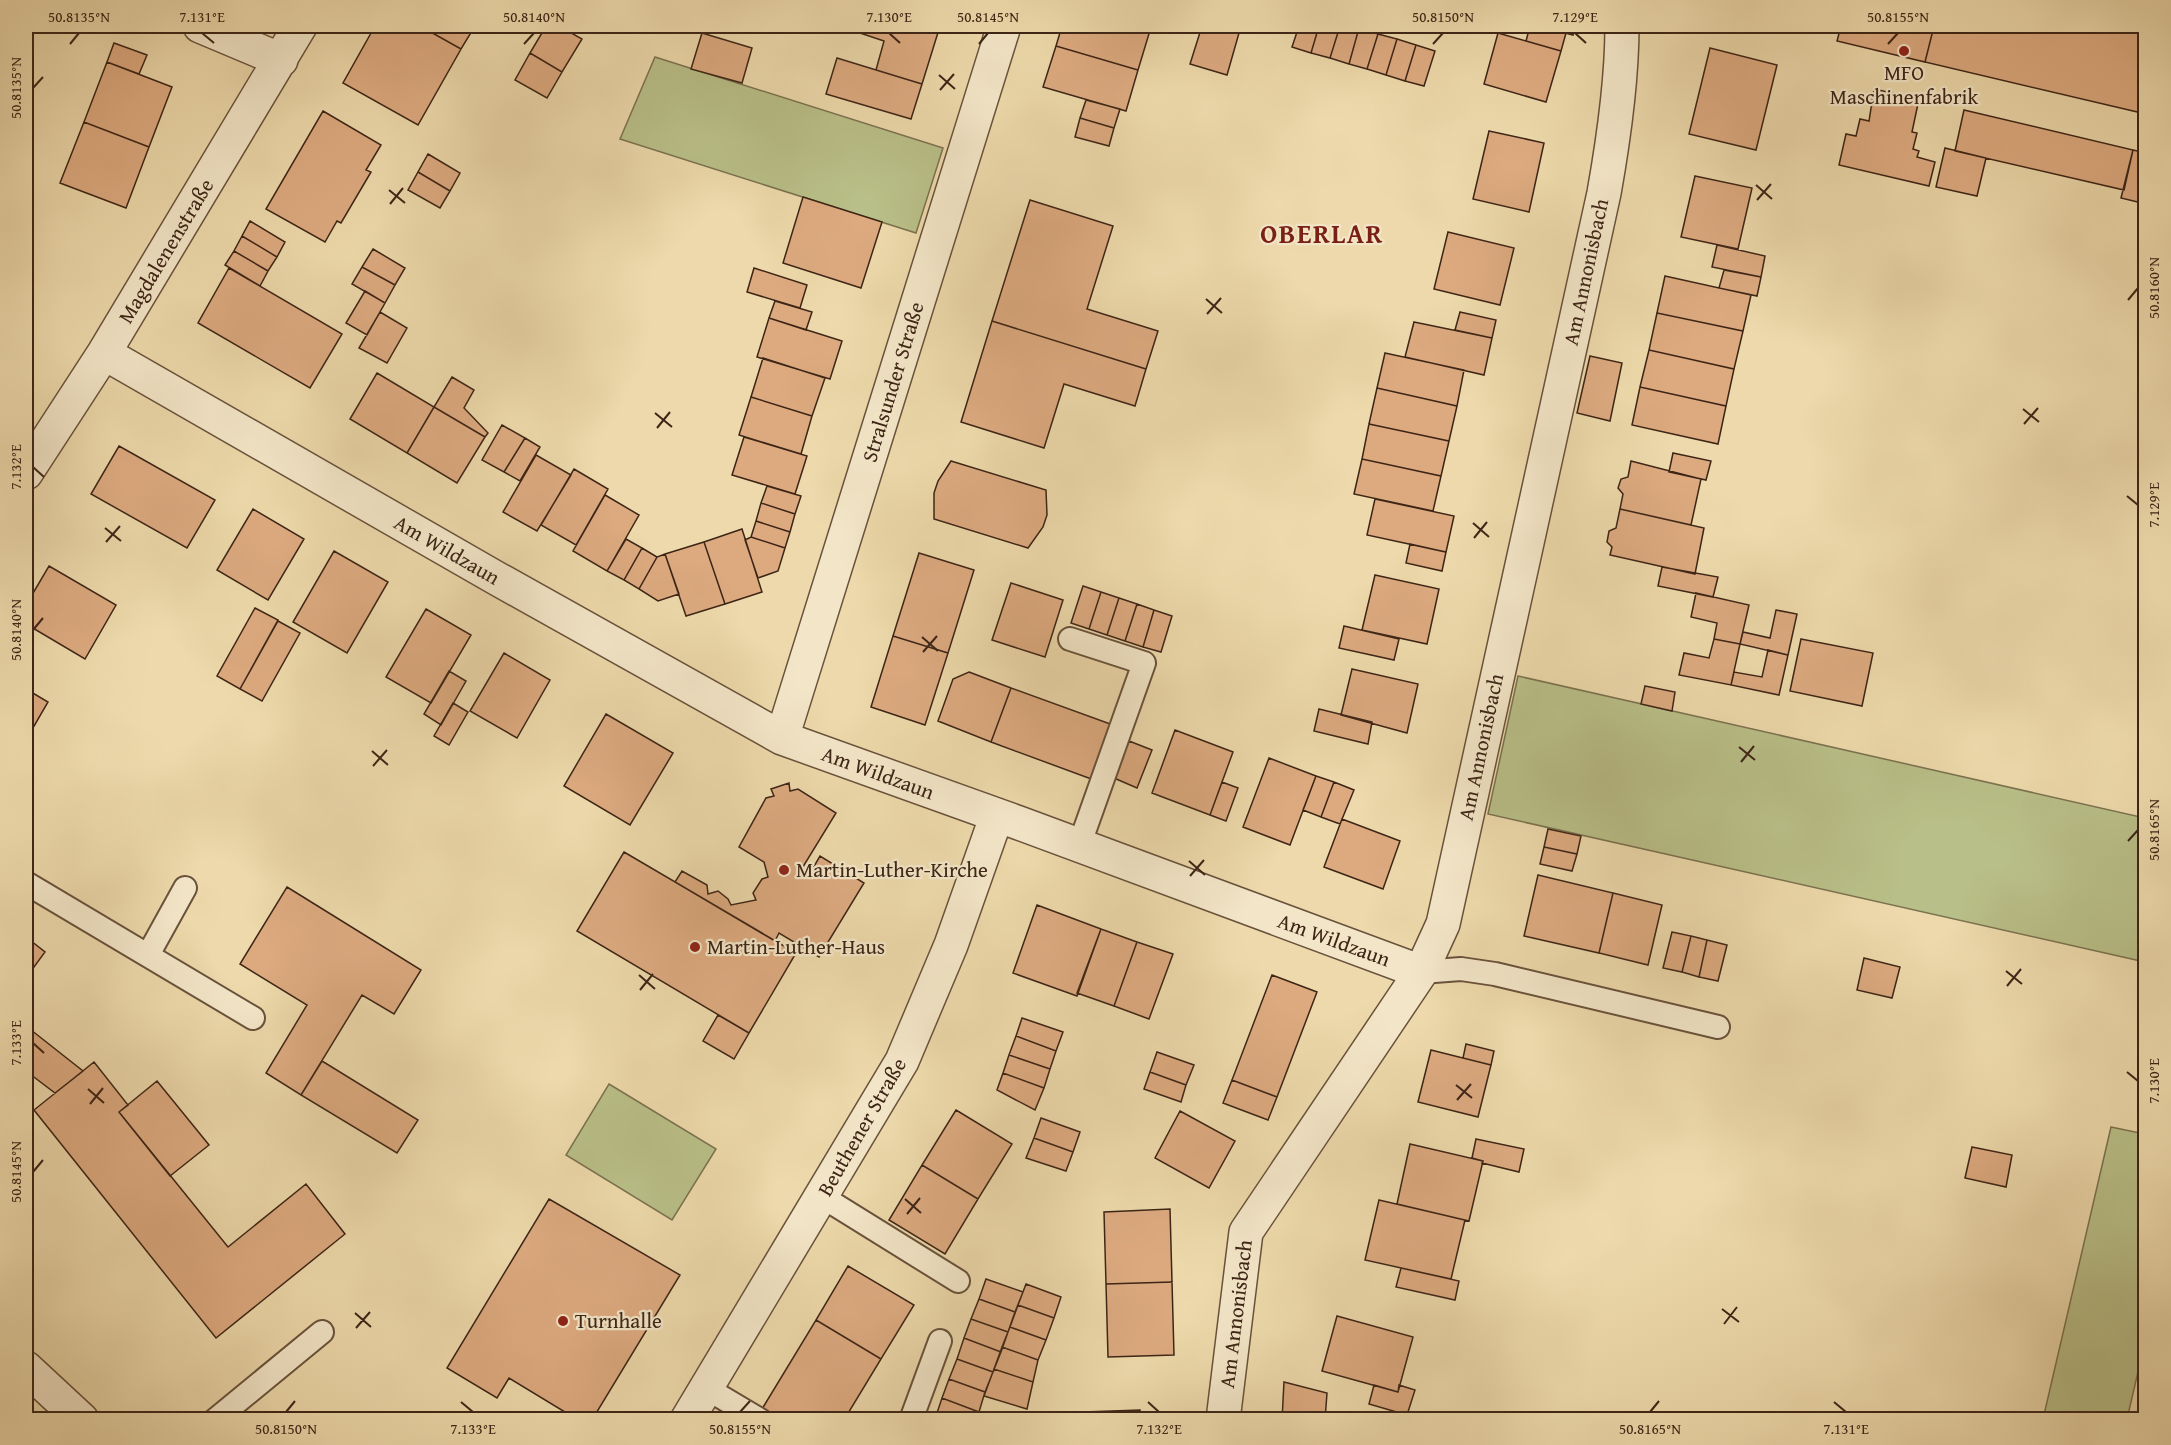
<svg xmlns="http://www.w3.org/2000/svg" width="2171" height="1445" viewBox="0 0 2171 1445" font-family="'Gentium Book Plus',serif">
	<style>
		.green { fill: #b9bf88; stroke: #7b724f; stroke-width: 1.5 }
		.building { fill: #ddaa80; stroke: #3d2516; stroke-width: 1.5 }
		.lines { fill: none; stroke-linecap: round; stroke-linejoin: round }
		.service-casing { stroke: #69523b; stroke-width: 26 }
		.minor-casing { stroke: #69523b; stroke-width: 36 }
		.service { stroke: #f3e6c8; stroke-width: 22 }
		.minor { stroke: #f3e6c8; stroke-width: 33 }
		.ticks { fill: none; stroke: #3d2516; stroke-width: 2 }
		.poi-dot { fill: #8f2418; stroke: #f3e6c8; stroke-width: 2 }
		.labels { text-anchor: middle; stroke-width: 4.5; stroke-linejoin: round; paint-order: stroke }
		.poi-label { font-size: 21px; fill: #3d2516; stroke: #f3e6c8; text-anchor: start }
		.street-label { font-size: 21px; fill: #3d2516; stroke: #f3e6c8 }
		.district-label { font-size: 27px; font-weight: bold; letter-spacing: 1.5px; fill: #7a1f14; stroke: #f3e6c8 }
		.neatline { fill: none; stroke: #3d2516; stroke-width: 2 }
		.ticks-label { font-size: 15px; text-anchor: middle; fill: #3d2516 }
	</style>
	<rect width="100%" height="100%" fill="#edd9ab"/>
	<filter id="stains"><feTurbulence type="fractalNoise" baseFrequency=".00333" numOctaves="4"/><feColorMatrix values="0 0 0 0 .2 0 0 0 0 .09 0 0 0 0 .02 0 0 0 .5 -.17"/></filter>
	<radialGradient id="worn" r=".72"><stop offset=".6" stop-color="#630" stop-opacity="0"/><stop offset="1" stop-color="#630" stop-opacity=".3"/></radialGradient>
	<path class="green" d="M655 57 943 148 916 233 620 139Z
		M1518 676 2145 818V962L1488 814Z
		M609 1084 716 1149 672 1220 566 1155Z
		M2111 1127 2145 1134V1342L2127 1419H2043Z"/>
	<path class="building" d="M375 26H420L461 49 418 125 343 83Z
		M420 26H475L461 49Z
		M546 26H559L582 39 562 72 530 53Z
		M849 26H940L922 84 876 70 884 41 848 29Z
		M1062 26H1145L1151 27 1138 70 1056 46Z
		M1202 26H1213L1239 33 1227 75 1190 64Z
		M1299 26H1319L1311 53 1292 47Z
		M1319 26H1340L1330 58 1311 53Z
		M1340 26 1359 28 1349 64 1330 58Z
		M1530 26H1540L1566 33 1561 51 1526 41Z
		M1540 26H1576L1573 35Z
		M1841 26H1934L1925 62 1837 41Z
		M1934 26H2131L2146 29V114L1925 62Z
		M1359 28 1378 34 1367 69 1349 64Z
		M702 33 752 48 742 83 691 69Z
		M1498 33 1561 51 1546 102 1484 84Z
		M1378 34 1397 39 1386 75 1367 69Z
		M1397 39 1416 45 1405 81 1386 75Z
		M114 43 147 55 139 74 107 62Z
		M1416 45 1435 51 1424 86 1405 81Z
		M1056 46 1138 70 1126 111 1043 87Z
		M1710 48 1777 65 1756 150 1689 134Z
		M530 53 562 72 547 98 515 80Z
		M837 58 922 84 911 119 826 94Z
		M107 62 172 87 149 147 84 122Z
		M1874 89 1919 99 1912 132 1917 133 1913 149 1919 151 1917 157 1935 162 1929 186 1839 165 1846 134 1856 136 1860 119 1869 121Z
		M1086 100 1120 109 1114 128 1080 118Z
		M1964 110 2133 150 2124 190 1955 151Z
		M323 111 381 145 366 170 371 172 341 223 337 221 325 242 266 209Z
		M1080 118 1114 128 1109 146 1075 137Z
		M84 122 149 147 126 208 60 183Z
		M1489 131 1544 143 1529 212 1473 199Z
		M1945 148 1986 158 1977 196 1936 187Z
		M2133 150 2146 153V204L2121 198Z
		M428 154 460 173 450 191 418 172Z
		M418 172 450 191 440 208 408 190Z
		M1695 176 1752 188 1738 249 1681 237Z
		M803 197 882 222 861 288 783 263Z
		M1030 200 1113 226 1087 309 1158 331 1146 369 992 321Z
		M250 221 285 242 277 257 242 236Z
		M1448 232 1514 248 1500 305 1434 289Z
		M242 236 277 257 268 271 234 251Z
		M1717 245 1765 256 1761 277 1712 267Z
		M373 249 405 268 395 285 362 267Z
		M234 251 268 271 260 286 225 265Z
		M362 267 395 285 385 303 352 284Z
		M229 268 342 334 310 388 198 323Z
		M754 268 807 285 800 308 747 292Z
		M1724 270 1761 277 1757 296 1719 288Z
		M1665 276 1751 295 1743 331 1657 313Z
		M365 291 385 303 367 335 346 323Z
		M775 301 812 312 806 330 769 318Z
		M380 312 407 328 387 363 359 348Z
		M1460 312 1496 320 1492 338 1455 330Z
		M1657 313 1743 331 1734 369 1649 350Z
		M769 318 842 341 830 379 757 357Z
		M992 321 1146 369 1135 406 1064 384 1044 448 961 422Z
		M1414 322 1492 338 1484 375 1405 357Z
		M1649 350 1734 369 1726 406 1640 387Z
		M1385 353 1464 370 1457 406 1377 388Z
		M1590 356 1622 363 1610 421 1577 413Z
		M763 358 825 378 812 416 751 397Z
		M377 373 434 407 407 453 350 419Z
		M452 377 474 390 464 408 488 433 485 437 434 407Z
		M1640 387 1726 406 1718 444 1632 425Z
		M1377 388 1457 406 1449 441 1369 424Z
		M751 397 812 416 801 454 739 435Z
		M434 407 485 437 457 483 407 453Z
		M1369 424 1449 441 1441 476 1362 459Z
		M502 425 525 438 504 472 482 460Z
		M744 437 807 456 795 494 732 475Z
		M525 438 540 447 520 481 504 472Z
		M119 446 215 500 187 548 91 494Z
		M1673 453 1711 461 1706 480 1669 472Z
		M536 455 571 475 537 531 503 512Z
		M1362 459 1441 476 1433 511 1354 494Z
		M951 461 1046 490 1047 515 1043 527 1028 548 934 519V493L938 481Z
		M1631 461 1701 479 1691 525 1620 509 1623 494 1618 488 1621 479 1628 477Z
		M574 469 608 489 576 545 541 525Z
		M767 486 801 496 795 514 761 503Z
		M605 495 639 515 607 571 573 551Z
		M1375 499 1454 516 1446 552 1367 535Z
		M761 503 795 514 790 532 756 521Z
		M253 509 304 539 268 600 217 570Z
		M1620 509 1704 528 1695 574 1610 555 1612 547 1607 542 1609 531 1616 528Z
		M756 521 790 532 785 548 751 537Z
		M742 529 762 592 725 604 704 542Z
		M751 537 785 548 778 571 758 578 745 540Z
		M626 539 642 548 624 580 607 571Z
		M704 542 725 604 686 616 665 554Z
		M1410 544 1446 552 1442 571 1406 563Z
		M642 548 657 557 639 589 624 580Z
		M334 551 388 582 347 653 293 622Z
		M919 553 974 570 948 653 893 636Z
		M665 554 679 594 658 601 639 589 657 557Z
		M49 566 116 605 85 659 26 624V605Z
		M1662 567 1718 577 1713 597 1658 586Z
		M1375 575 1439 589 1427 644 1362 630Z
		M1011 583 1063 600 1045 657 992 640Z
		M1083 586 1101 592 1089 629 1071 623Z
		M1101 592 1119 598 1107 635 1089 629Z
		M1696 593 1749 605 1740 644 1714 639 1717 623 1691 617Z
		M1119 598 1137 604 1125 641 1107 635Z
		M1137 604 1154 610 1143 647 1125 641Z
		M255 608 278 620 240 689 217 676Z
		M426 609 471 635 431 703 386 677Z
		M1154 610 1172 616 1161 652 1143 647Z
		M1776 610 1797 614 1788 655 1740 644 1743 632 1770 638Z
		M278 621 300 633 262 701 240 689Z
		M1344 626 1399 639 1394 660 1339 648Z
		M893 636 948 653 925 725 871 707Z
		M1714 639 1740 644 1731 685 1679 675 1684 653 1709 658Z
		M1801 639 1873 653 1862 706 1790 691Z
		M1768 650 1788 655 1779 695 1731 685 1734 672 1762 677Z
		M504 653 550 680 517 738 470 711Z
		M1352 669 1418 684 1407 733 1341 715Z
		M449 671 466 681 441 725 424 714Z
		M969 672 1011 688 991 742 938 721 953 679Z
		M1645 686 1675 692 1672 711 1641 704Z
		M1011 688 1113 725 1094 780 991 742Z
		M26 689 48 702 26 740Z
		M453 703 468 712 449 745 434 736Z
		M1319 709 1372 722 1368 744 1314 731Z
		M606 714 673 753 630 825 564 786Z
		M1175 730 1233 752 1210 815 1152 793Z
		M1129 741 1152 750 1137 788 1114 778Z
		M1269 758 1316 776 1290 845 1243 827Z
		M1316 776 1334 782 1321 817 1303 810Z
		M1222 782 1238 788 1226 821 1210 815Z
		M1334 782 1354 790 1340 824 1321 817Z
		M789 783 790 791 798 789 836 813 801 870 809 875 820 856 864 883 819 957 779 933 775 941 675 882 682 871 707 885 708 894 718 891 728 899 731 905 756 900 753 893 762 879 768 877 764 862 739 847 766 798 774 796 771 789Z
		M1342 819 1400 841 1383 889 1324 867Z
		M1548 829 1581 836 1577 854 1544 847Z
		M1544 847 1577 854 1572 871 1540 864Z
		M624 852 796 953 749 1033 577 931Z
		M1538 875 1613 893 1599 953 1524 936Z
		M287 887 421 970 394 1014 362 995 301 1095 266 1073 307 1005 240 964Z
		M1613 893 1662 905 1648 965 1599 953Z
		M1037 905 1101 929 1077 996 1013 973Z
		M1101 929 1137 942 1114 1006 1077 993Z
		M1672 932 1691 936 1682 972 1663 968Z
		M1691 936 1707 940 1699 977 1682 972Z
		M26 937 45 952 26 978Z
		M1707 940 1727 945 1718 981 1699 977Z
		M1137 942 1173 954 1149 1019 1114 1006Z
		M1864 958 1900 967 1892 998 1857 990Z
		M1272 975 1317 992 1277 1097 1232 1080Z
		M718 1015 749 1033 734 1059 703 1041Z
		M1022 1018 1063 1032 1056 1051 1016 1036Z
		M26 1026 83 1071 55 1093 26 1071Z
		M1016 1036 1056 1051 1050 1069 1009 1055Z
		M1466 1044 1494 1051 1491 1065 1463 1058Z
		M1431 1050 1491 1065 1478 1117 1418 1102Z
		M1157 1052 1194 1065 1186 1085 1150 1072Z
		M1009 1055 1050 1069 1044 1088 1003 1073Z
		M322 1061 418 1120 397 1153 301 1095Z
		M94 1062 128 1105 119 1112 228 1247 306 1184 345 1234 216 1338 34 1110Z
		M1150 1072 1186 1085 1181 1102 1144 1089Z
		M1003 1073 1044 1088 1035 1110 997 1090Z
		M1232 1080 1277 1097 1268 1120 1223 1103Z
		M157 1081 209 1145 170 1176 119 1112Z
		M956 1110 1012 1144 978 1199 922 1165Z
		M1180 1111 1235 1141 1209 1188 1155 1158Z
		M1041 1118 1080 1132 1073 1152 1034 1138Z
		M1034 1138 1073 1152 1066 1171 1026 1158Z
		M1476 1139 1524 1149 1519 1172 1482 1163 1483 1161 1472 1158Z
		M1410 1144 1483 1161 1469 1221 1397 1204Z
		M1972 1147 2012 1155 2006 1187 1965 1178Z
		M922 1165 978 1199 945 1254 889 1220Z
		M549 1199 680 1275 592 1420H578L509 1378 497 1398 447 1368Z
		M1379 1200 1465 1220 1451 1279 1365 1260Z
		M1170 1209 1172 1282 1106 1284 1104 1212Z
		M848 1266 914 1305 881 1359 816 1320Z
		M1401 1268 1459 1281 1455 1300 1396 1287Z
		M986 1279 1023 1292 1015 1312 979 1299Z
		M1172 1282 1174 1355 1108 1357 1106 1284Z
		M1026 1284 1061 1297 1054 1318 1018 1305Z
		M979 1299 1015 1312 1008 1332 971 1319Z
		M1018 1305 1054 1318 1046 1340 1010 1327Z
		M1337 1316 1413 1337 1398 1392 1322 1371Z
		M971 1319 1008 1332 1001 1352 964 1338Z
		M816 1320 881 1359 844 1420H780L762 1409Z
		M1010 1327 1046 1340 1038 1360 1002 1347Z
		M964 1338 1001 1352 993 1372 957 1359Z
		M1002 1347 1038 1360 1033 1382 994 1369Z
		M957 1359 993 1372 985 1392 949 1379Z
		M994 1369 1033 1382 1027 1409 984 1396Z
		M949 1379 985 1392 979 1412 942 1398Z
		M1284 1382 1327 1393 1325 1420H1282Z
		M1374 1385 1398 1392 1399 1385 1415 1390 1407 1415 1369 1404Z
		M942 1398 979 1412 976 1420 935 1419Z
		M1140 1410 1141 1420H1084V1412Z"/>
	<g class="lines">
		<g class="service-casing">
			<path id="service" d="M1070 639 1144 663 1079 846
				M26 883 253 1018
				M148 955 185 888
				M1421 972 1461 969 1495 974 1718 1027
				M821 1196 958 1281
				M706 1388 760 1420
				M215 1420 322 1332
				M911 1420 940 1341"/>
		</g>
		<g class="minor-casing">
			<path id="minor" d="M200 26 281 60
				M104 353 496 578 782 738 1019 823 1421 972
				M26 473 104 353 300 26
				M782 738 1004 26
				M26 1368 82 1420
				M687 1420 902 1061 951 945 997 815
				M1223 1420 1246 1232 1421 972 1443 924 1604 193C1614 137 1622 82 1622 26"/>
		</g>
		<use href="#service" class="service"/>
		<use href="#minor" class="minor"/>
	</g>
	<path class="ticks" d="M202 33 214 43M889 33 900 43M1575 33 1586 43M70 44 79 33M524 44 534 33M979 44 988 33M1433 44 1443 33M1888 44 1898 33M939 75 955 89M33 88 43 77M940 90 954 74M1756 185 1772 199M389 190 405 203M1757 200 1771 184M390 204 403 188M1206 299 1222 313M2128 300 2138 288M1207 314 1221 298M2023 409 2039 422M655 413 672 427M2024 424 2038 408M657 428 670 412M33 467 44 477M2127 496 2138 505M1473 523 1489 537M105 528 121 541M1474 538 1487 522M106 542 120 526M33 630 43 618M922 637 938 651M923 652 937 636M1739 747 1755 760M372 751 388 765M1741 762 1754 746M373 766 387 750M2128 841 2138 830M1189 861 1205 875M1190 876 1204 860M2006 971 2022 984M639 975 655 989M2007 986 2021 969M640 990 653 974M33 1043 44 1053M2127 1072 2138 1081M1456 1085 1472 1098M88 1089 104 1103M1457 1100 1471 1084M90 1104 103 1088M33 1172 43 1160M905 1199 921 1213M907 1214 920 1198M1722 1309 1739 1322M355 1313 371 1327M1724 1324 1737 1307M356 1328 370 1312M461 1402 473 1412M1148 1402 1159 1412M1834 1402 1846 1412M286 1412 295 1401M740 1412 750 1401M1650 1412 1659 1401"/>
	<g class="poi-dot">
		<circle cx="1904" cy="51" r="6"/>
		<circle cx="784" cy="870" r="6"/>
		<circle cx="695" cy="947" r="6"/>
		<circle cx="563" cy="1321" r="6"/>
	</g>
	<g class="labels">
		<g class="poi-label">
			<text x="1904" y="80" text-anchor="middle">MFO<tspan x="1904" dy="24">Maschinenfabrik</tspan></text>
			<text x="796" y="877">Martin-Luther-Kirche</text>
			<text x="707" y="954">Martin-Luther-Haus</text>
			<text x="575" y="1328">Turnhalle</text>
		</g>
		<g class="street-label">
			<text transform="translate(166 251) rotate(-59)" y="7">Magdalenenstraße</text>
			<text transform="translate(1586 272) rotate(-78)" y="7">Am Annonisbach</text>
			<text transform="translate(893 382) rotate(-73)" y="7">Stralsunder Straße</text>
			<text transform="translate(447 550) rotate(30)" y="7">Am Wildzaun</text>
			<text transform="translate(1481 747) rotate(-78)" y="7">Am Annonisbach</text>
			<text transform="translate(878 773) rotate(20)" y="7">Am Wildzaun</text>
			<text transform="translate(1334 940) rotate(20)" y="7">Am Wildzaun</text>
			<text transform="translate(862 1127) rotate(-60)" y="7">Beuthener Straße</text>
			<text transform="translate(1236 1314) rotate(-83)" y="7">Am Annonisbach</text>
		</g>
		<g class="district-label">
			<text x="1322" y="243">OBERLAR</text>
		</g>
	</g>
	<rect width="2171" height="1445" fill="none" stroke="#edd9ab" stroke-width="66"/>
	<rect x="33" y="33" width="2105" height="1379" class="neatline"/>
	<g class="ticks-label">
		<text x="79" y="22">50.8135°N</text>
		<text x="202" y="22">7.131°E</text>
		<text x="534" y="22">50.8140°N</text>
		<text x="889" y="22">7.130°E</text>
		<text x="988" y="22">50.8145°N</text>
		<text x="1443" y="22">50.8150°N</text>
		<text x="1575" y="22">7.129°E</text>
		<text x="1898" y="22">50.8155°N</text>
		<text transform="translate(16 88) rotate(-90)" y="5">50.8135°N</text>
		<text transform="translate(2154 288) rotate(-90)" y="5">50.8160°N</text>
		<text transform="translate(16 467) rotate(-90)" y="5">7.132°E</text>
		<text transform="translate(2154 505) rotate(-90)" y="5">7.129°E</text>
		<text transform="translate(16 630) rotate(-90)" y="5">50.8140°N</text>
		<text transform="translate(2154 830) rotate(-90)" y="5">50.8165°N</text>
		<text transform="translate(16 1043) rotate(-90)" y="5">7.133°E</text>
		<text transform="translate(2154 1081) rotate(-90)" y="5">7.130°E</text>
		<text transform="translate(16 1172) rotate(-90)" y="5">50.8145°N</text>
		<text x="286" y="1434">50.8150°N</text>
		<text x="473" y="1434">7.133°E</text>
		<text x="740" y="1434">50.8155°N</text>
		<text x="1159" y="1434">7.132°E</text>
		<text x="1650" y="1434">50.8165°N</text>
		<text x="1846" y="1434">7.131°E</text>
	</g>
	<rect width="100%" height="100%" filter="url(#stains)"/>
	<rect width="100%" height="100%" fill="url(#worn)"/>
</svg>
